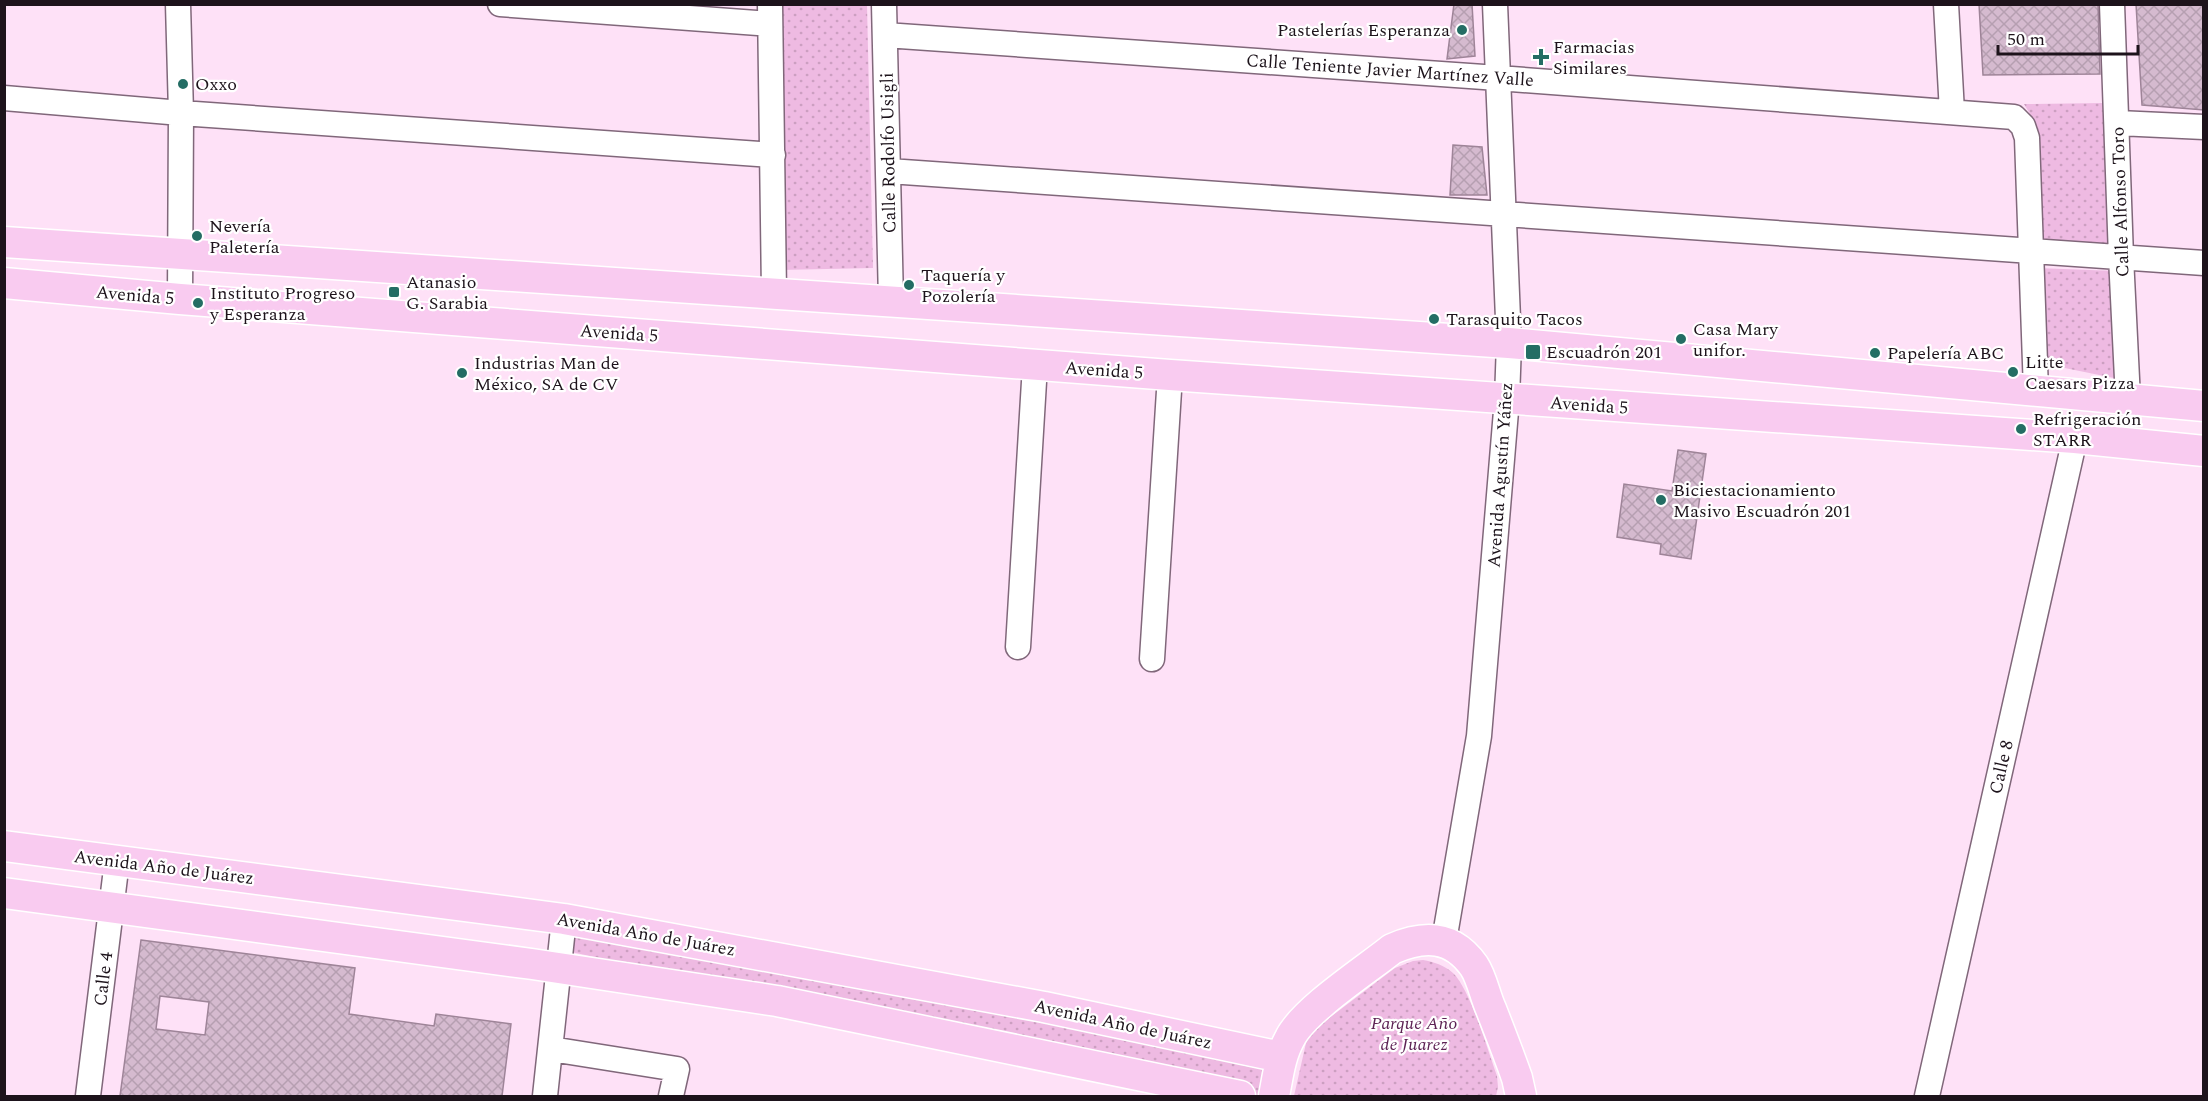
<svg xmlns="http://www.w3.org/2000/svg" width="2208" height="1101" viewBox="0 0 2208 1101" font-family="Spectral,serif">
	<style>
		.park { fill: url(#park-dots) }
		.building { fill: url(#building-cross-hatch); stroke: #9e8498; stroke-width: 1.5; fill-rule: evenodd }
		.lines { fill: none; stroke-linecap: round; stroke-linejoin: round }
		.minor-casing { stroke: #80677a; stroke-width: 27 }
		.major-casing { stroke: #fff; stroke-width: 33 }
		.minor { stroke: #fff; stroke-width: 24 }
		.major { stroke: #f9cbf0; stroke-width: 30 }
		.poi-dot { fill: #246d64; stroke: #fff; stroke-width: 2 }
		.labels { text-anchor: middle; stroke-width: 4.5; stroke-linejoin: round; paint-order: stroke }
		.poi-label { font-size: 18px; fill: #1d131b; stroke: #fff; text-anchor: start }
		.street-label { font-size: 18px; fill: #1d131b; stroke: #fff }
		.park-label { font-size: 18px; font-style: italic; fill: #5d2254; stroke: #fff }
	</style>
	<defs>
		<pattern id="park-dots" width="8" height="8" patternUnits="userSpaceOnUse" patternTransform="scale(1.5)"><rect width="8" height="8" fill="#eebae2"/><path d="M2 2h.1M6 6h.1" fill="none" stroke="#cc9fc1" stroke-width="1.8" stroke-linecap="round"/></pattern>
		<pattern id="building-cross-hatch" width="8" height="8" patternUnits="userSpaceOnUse" patternTransform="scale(1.5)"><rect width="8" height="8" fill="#d5bacf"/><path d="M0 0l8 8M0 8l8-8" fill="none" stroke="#b69fb1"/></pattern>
	</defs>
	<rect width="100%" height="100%" fill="#fee1f7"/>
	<path class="park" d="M774 5H867L873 268 780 270Z
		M2105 103 2112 244 2032 238 2033 119 2024 104Z
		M2037 268 2116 271 2119 379 2040 363Z
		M578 931 1276 1056 1268 1096H1255L571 952 572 937Z
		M1423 960C1434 962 1444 965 1453 973 1470 989 1488 1051 1497 1076L1498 1087 1496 1096H1294L1306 1043 1312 1031 1395 968 1413 961Z"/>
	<path class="building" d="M1454 4H1472L1475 56 1447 59Z
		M1979 4H2098L2100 74 1983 75Z
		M2136 4H2204V110L2142 105Z
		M1453 145 1482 147 1487 195H1450Z
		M1678 450 1706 454 1691 559 1660 554 1661 544 1617 537 1624 484 1672 491Z
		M141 940 355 968 349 1014 434 1026 436 1014 511 1024 502 1096H120ZM160 996 209 1002 205 1035 156 1029Z"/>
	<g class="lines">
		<g class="minor-casing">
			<path id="minor" d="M178 4 181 113 180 299
				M500 4 770 24
				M770 4 774 293
				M884 4 891 301
				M1946 4 1952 112
				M2112 4 2121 257 2128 399
				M885 35 1498 78 2014 117 2023 126 2027 138 2036 391
				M4 98 181 113 773 155
				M2118 123 2204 127
				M889 171 2204 263
				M1018 647 1035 365
				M1152 659 1170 375
				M1444 941 1479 736 1507 399 1509 343 1495 4
				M551 1049 677 1069 671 1096
				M88 1096 117 861
				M545 1096 564 919
				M1927 1096 2075 438"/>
		</g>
		<g class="major-casing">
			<path id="major" d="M4 242 1509 343 2204 406
				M4 283 180 299 1170 375 2075 438 2204 451
				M4 846 564 919 1044 1007 1281 1057
				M4 893 532 964 777 1001 1240 1096
				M1274 1096C1278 1076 1280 1056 1290 1038 1304 1010 1366 970 1392 949 1424 935 1452 935 1474 966 1482 978 1485 996 1491 1009 1500 1032 1509 1055 1517 1078L1521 1096"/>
		</g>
		<use href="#minor" class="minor"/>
		<use href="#major" class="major"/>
	</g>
	<g class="poi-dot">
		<circle cx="1462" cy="30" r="6"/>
		<path d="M1538 48h6v6h6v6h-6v6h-6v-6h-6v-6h6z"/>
		<circle cx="183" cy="84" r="6"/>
		<circle cx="197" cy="236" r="6"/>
		<circle cx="909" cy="285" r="6"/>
		<rect x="388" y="286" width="12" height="12" rx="3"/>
		<circle cx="198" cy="303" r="6"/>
		<circle cx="1434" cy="319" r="6"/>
		<circle cx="1681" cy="339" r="6"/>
		<rect x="1525" y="344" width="16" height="16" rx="3"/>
		<circle cx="1875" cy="353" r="6"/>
		<circle cx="2013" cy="372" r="6"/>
		<circle cx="462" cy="373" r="6"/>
		<circle cx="2021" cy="429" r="6"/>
		<circle cx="1661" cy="500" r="6"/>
	</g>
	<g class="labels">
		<g class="poi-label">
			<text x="1450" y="36" text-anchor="end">Pastelerías Esperanza</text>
			<text x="1553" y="53">Farmacias<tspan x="1553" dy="21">Similares</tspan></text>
			<text x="195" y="90">Oxxo</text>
			<text x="209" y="232">Nevería<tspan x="209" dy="21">Paletería</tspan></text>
			<text x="921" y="281">Taquería y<tspan x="921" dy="21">Pozolería</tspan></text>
			<text x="406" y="288">Atanasio<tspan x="406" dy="21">G. Sarabia</tspan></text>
			<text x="210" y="299">Instituto Progreso<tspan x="210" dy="21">y Esperanza</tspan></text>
			<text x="1446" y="325">Tarasquito Tacos</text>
			<text x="1693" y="335">Casa Mary<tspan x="1693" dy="21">unifor.</tspan></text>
			<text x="1546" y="358">Escuadrón 201</text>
			<text x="1887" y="359">Papelería ABC</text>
			<text x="2025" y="368">Litte<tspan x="2025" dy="21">Caesars Pizza</tspan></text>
			<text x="474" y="369">Industrias Man de<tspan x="474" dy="21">México, SA de CV</tspan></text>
			<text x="2033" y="425">Refrigeración<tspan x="2033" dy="21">STARR</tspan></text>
			<text x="1673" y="496">Biciestacionamiento<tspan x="1673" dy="21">Masivo Escuadrón 201</tspan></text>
		</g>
		<g class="street-label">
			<text transform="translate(1390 70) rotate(4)" y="6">Calle Teniente Javier Martínez Valle</text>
			<text transform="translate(888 153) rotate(-91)" y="6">Calle Rodolfo Usigli</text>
			<text transform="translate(2120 202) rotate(-92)" y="6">Calle Alfonso Toro</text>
			<text transform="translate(135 295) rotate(5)" y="6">Avenida 5</text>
			<text transform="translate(619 333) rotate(4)" y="6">Avenida 5</text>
			<text transform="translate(1104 370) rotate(4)" y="6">Avenida 5</text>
			<text transform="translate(1589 405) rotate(4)" y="6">Avenida 5</text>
			<text transform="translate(1500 475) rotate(-86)" y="6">Avenida Agustín Yáñez</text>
			<text transform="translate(2001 767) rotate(-77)" y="6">Calle 8</text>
			<text transform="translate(164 867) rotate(7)" y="6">Avenida Año de Juárez</text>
			<text transform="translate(646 934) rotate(10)" y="6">Avenida Año de Juárez</text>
			<text transform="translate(103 979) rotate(-83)" y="6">Calle 4</text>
			<text transform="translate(1123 1024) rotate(12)" y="6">Avenida Año de Juárez</text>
		</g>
		<g class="park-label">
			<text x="1414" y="1029">Parque Año<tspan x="1414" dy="21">de Juarez</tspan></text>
		</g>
	</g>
	<rect width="2208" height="1101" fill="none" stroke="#1d131b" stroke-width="12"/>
	<path d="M1998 45v9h140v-9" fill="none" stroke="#1d131b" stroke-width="3"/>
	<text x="2007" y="45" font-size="18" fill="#1d131b" stroke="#ffffff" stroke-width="4.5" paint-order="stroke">50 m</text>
</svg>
